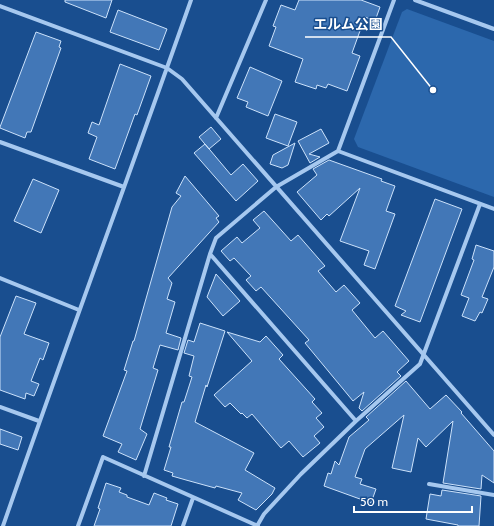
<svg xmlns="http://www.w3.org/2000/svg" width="494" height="526" viewBox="0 0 494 526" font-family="Cabin,'Noto Sans JP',sans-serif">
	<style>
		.green { fill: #2c68ad }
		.building { fill: #4277b7; stroke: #cce2fb }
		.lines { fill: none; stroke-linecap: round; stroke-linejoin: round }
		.street { stroke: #a6c8ef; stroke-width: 4 }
		.leader { fill: none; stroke: #fff; stroke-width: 1.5 }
		.callout-dot { fill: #fff; stroke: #194e8f; stroke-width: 1.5 }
		.callout-label { font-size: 14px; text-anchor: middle; font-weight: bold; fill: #fff; stroke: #194e8f; stroke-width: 3; stroke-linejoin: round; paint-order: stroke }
	</style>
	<rect width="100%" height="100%" fill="#194e8f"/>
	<path class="green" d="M407 9 494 41V197L358 147 354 139 402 12Z"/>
	<path class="building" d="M65 0H112L106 18 65 2Z
		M299 0H361L380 7 375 21 365 17 352 53 360 56 347 91 328 84 326 88 317 85 316 89 295 82 303 59 269 46 276 27 273 26 281 5 295 10Z
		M118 10 167 29 159 50 110 32Z
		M36 32 61 41 59 47 61 48 31 132H27L25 138 0 128V127Z
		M120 64 151 76 137 115 135 114 115 169 89 159 97 137 88 133 92 122 99 125Z
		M250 67 282 81 268 116 246 107 248 102 237 98Z
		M275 114 297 122 288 146 266 138Z
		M211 127 221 139 209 149 199 137Z
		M321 129 329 143 309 154 320 157 310 163 298 141Z
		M295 143 288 165 282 168 270 164 273 155Z
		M205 144 231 175 243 164 258 181 236 201 194 153Z
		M329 160 382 179 381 181 395 186 386 211 395 214 375 269 364 265 369 251 340 241 360 188 329 216 327 214 321 220 297 192 317 175 313 169Z
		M185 176 219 216 216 218 219 222 168 278 172 283 167 299 175 302 166 333 181 338 178 350 160 345 153 368 158 370 140 429 147 434 136 460 118 452 122 444 103 436 127 371 124 370 133 341H134L172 207 181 196 176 193Z
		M33 179 59 190 41 233 14 221Z
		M435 199 462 209 420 322 401 315 406 311 395 306Z
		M264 211 291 241 298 235 325 266 318 271 336 292 344 285 360 303 352 310 375 338 383 331 409 361 397 372 401 376 362 411 359 408 364 392 353 401 305 343 309 340 261 287 256 291 246 280 251 276 234 258 230 261 221 251 237 237 242 243 260 228 253 220Z
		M476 245 494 251V267L482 297 488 299 482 313 480 312 475 321 462 316 469 298 461 295 474 260 472 259Z
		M216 274 240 301 223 316 207 297Z
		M16 296 36 303 24 334 49 343 43 360 40 358 31 381 39 384 34 396 26 393 25 399 0 390V337Z
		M200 323 225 331 207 387 206 385 195 422 254 453 245 470 275 488 272 494 256 510 238 500 242 493 216 486 215 488 186 480 172 476 173 473 164 470 171 447H169L182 402H184L192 377 189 376 194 356 184 353 188 340 194 342Z
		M227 332 260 342 266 336 283 355 279 359 315 399 312 402 322 413 316 418 324 427 314 436 320 443 303 457 289 441 281 448 252 414 247 418 242 413 241 414 230 403 225 407 214 395 252 361Z
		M406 381 430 409 446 395 462 412 461 413 494 451V483L482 475 481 489 443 483 453 421 426 447 418 438 411 472 392 468 404 415 365 449 355 477 362 479 360 484 376 489 371 503 324 486 328 473 331 474 335 461 339 465 349 437 369 420 366 417Z
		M0 429 22 437 18 450 0 444Z
		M106 483 121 488 119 492 127 495V497L149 505 154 493 167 498 166 500 178 504 171 526H94L100 509 98 508Z
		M442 490 481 496 479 526H458V525L426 519 430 494 441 496Z"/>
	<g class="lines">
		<path class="street" d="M415 0 494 29
			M0 6 167 68 182 79 494 435
			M216 118 266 0
			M0 142 124 187
			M338 151 494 209
			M210 254 216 238 276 187 338 151 394 0
			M0 278 79 310
			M0 407 39 421
			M144 476 210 254 356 421
			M429 484 494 495
			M3 526C64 350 129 176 191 0
			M78 526 103 457 258 526
			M183 526 193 498
			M257 526 264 514 301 474 356 421 420 364 480 204"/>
	</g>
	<path class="leader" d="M433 90L391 37H305"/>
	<circle class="callout-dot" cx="433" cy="90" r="4"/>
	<g class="callout-label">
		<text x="348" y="29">エルム公園</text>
	</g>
	<path d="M354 506v6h118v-6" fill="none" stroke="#ffffff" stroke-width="2"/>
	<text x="360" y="506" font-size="12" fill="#ffffff" stroke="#194e8f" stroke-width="3" paint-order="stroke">50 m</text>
</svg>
